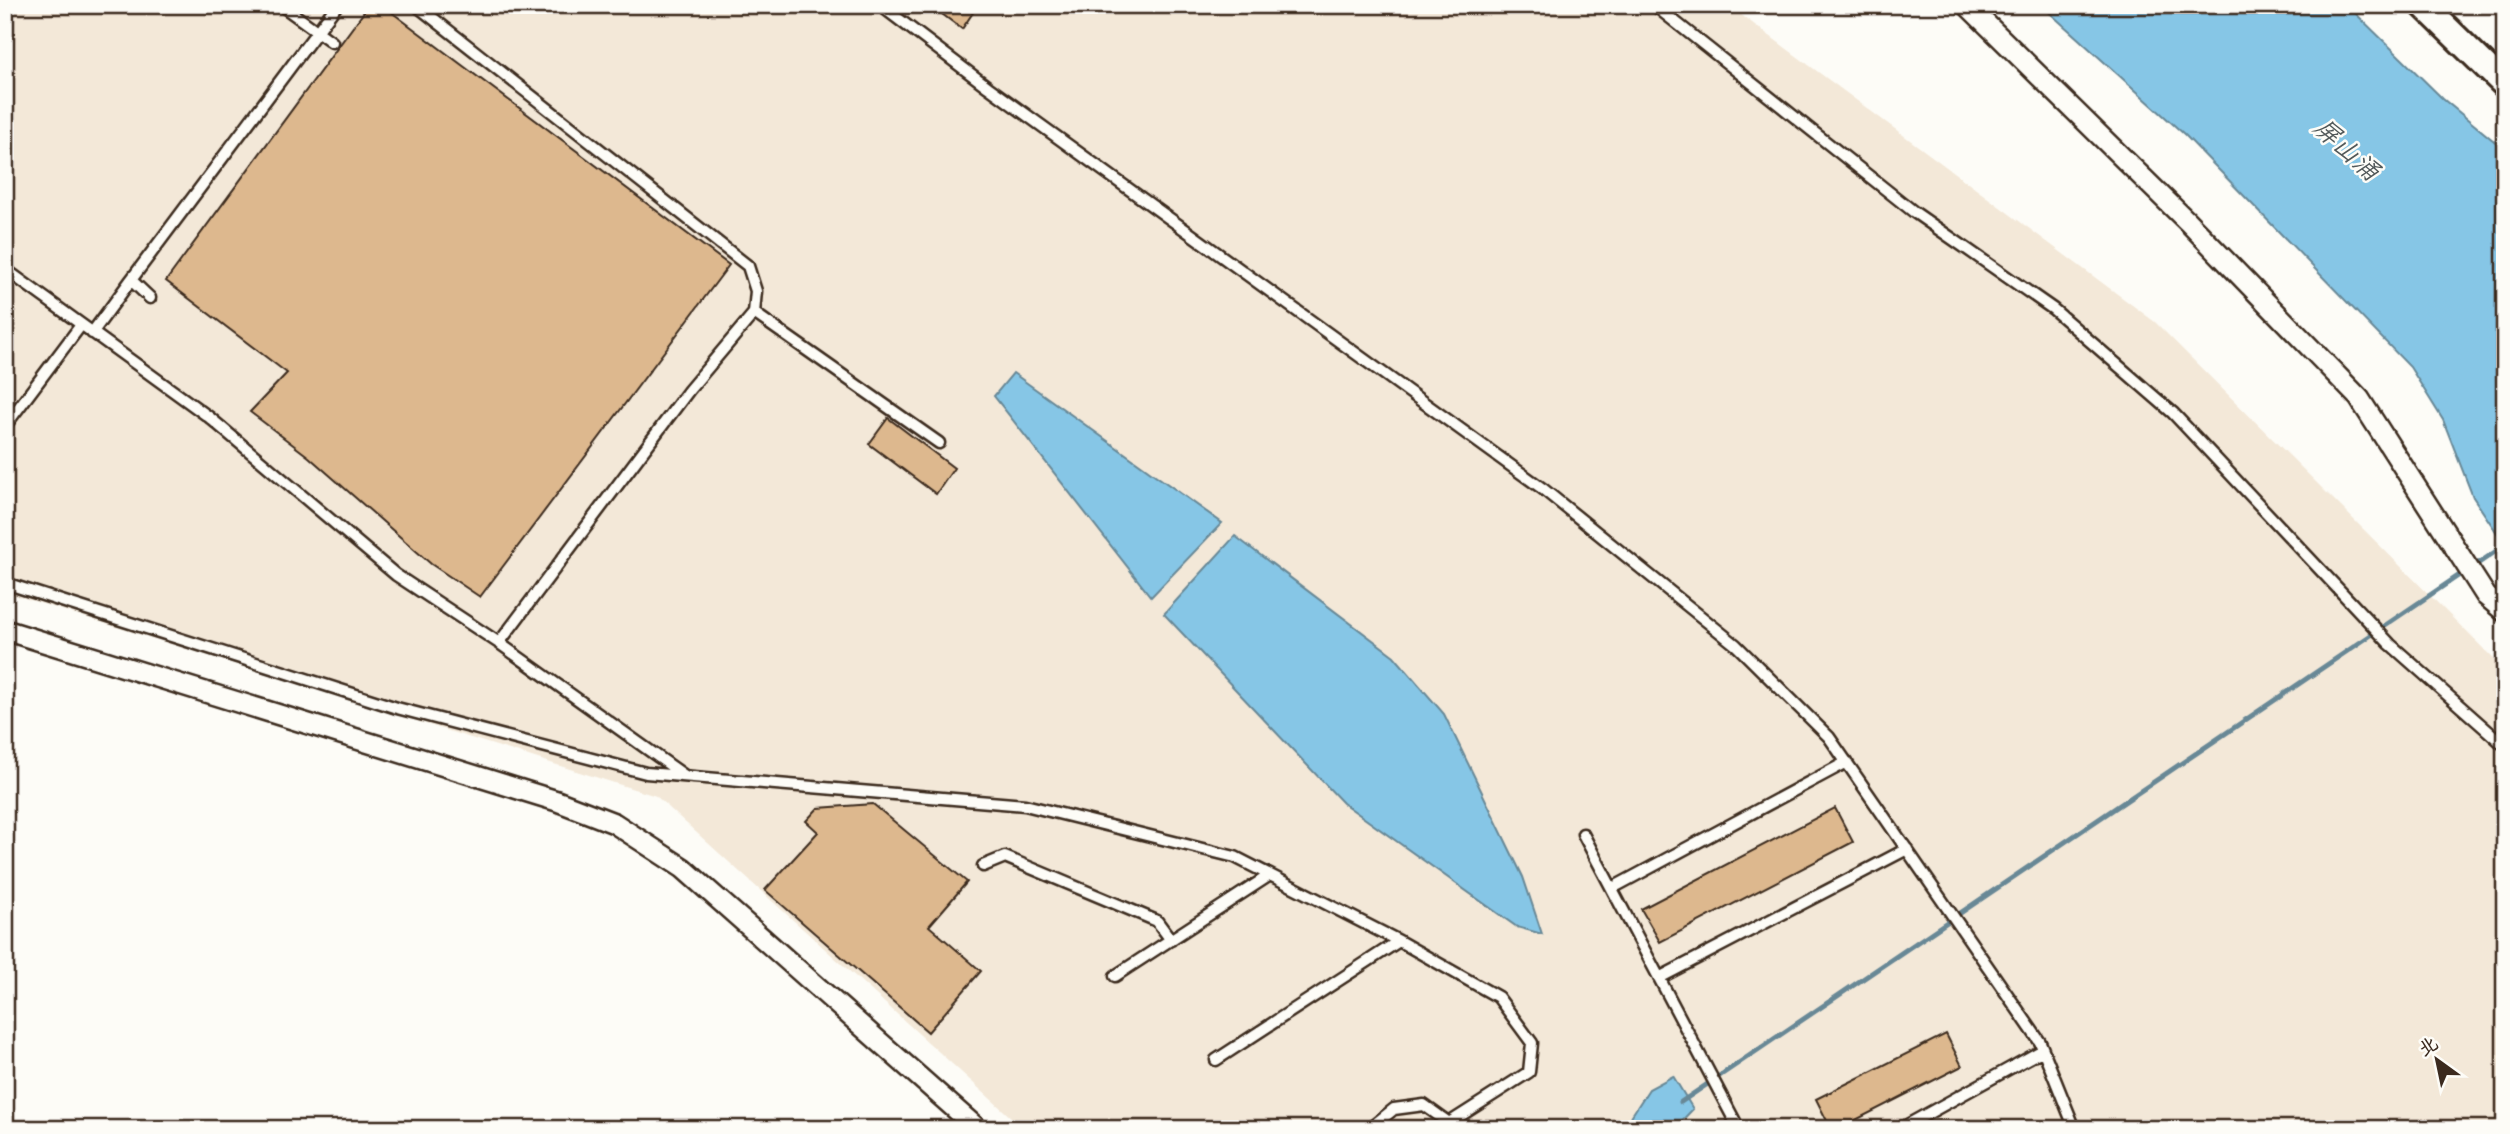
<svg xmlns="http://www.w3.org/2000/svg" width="2510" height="1134" viewBox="0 0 2510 1134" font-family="'Gochi Hand','LXGW WenKai TC',sans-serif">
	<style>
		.built { fill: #f3e8d8 }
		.water { fill: #86c6e6; stroke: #688896; stroke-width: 2 }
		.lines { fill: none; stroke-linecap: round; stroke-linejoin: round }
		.stream { stroke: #688896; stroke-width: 5 }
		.building { fill: #ddb88e; stroke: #3b2a1e; stroke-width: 2 }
		.service-casing { stroke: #3b2a1e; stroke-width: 15 }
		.minor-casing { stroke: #3b2a1e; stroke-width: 24 }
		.tertiary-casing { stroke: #3b2a1e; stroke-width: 30 }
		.service { stroke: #fdfcf7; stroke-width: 10 }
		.minor { stroke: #fdfcf7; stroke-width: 19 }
		.tertiary { stroke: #fdfcf7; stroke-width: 24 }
		.labels { text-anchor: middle; stroke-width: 5; stroke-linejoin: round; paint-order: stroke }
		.water-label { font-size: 26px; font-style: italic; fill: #52595a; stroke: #fdfcf7 }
	</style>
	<rect width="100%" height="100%" fill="#fdfcf7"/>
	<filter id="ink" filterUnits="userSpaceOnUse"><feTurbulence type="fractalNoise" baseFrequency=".0143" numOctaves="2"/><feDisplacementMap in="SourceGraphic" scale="14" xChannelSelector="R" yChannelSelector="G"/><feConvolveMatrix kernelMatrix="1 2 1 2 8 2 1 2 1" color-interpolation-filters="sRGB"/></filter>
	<g filter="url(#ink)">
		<path class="built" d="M5 5H1728L2155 322 2505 670V1129H1024L656 796 5 592Z"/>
		<path class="water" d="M2041 5H2347L2443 99 2505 150V545L2473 497 2443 420 2410 367 2185 135Z
			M1013 373 1222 523 1151 597 994 396Z
			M1235 536 1394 656 1444 714 1523 877 1542 934 1517 927 1343 803 1164 614Z
			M1673 1076 1693 1109 1674 1129H1623L1649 1089Z"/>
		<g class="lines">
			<path class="stream" d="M2473 567 2505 545
				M1681 1102 2464 572"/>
		</g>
		<path class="building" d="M369 5H382L729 265 480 597 431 564 309 457 250 412 287 373 166 281Z
			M930 5H978L962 29Z
			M888 418 954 468 936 494 869 444Z
			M873 804 967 882 929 926 981 971 928 1032 765 890 818 832 806 821 818 808Z
			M1835 808 1853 842 1660 942 1641 909Z
			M1946 1034 1962 1066 1838 1129H1831L1816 1099Z"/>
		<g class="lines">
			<g class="service-casing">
				<path id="service" d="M281 5 332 42
					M416 5 748 266 756 291 754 313 689 390 499 643
					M880 5 988 87 1543 489 1736 645 1829 737 2040 1042 2075 1129
					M1654 5 1914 212 2053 309 2173 413 2390 644 2505 746
					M5 269 209 417 396 575 499 643 685 776
					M131 280 337 5
					M754 313 939 443
					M92 333 131 280 150 298
					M5 426 81 325
					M5 583 397 708 646 773 1025 805 1235 857 1399 941 1498 997 1532 1043 1529 1072 1449 1123 1451 1129
					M1583 834 1739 1129
					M983 866 1005 857 1157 921 1171 940
					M1618 885 1847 762
					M1115 976 1270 875
					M1659 978 1907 849
					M1216 1060 1399 941
					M1369 1129 1394 1109 1424 1105 1449 1123
					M1900 1129 2043 1050"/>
			</g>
			<g class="minor-casing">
				<path id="minor" d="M1967 5 2188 222 2359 398 2486 596 2505 612
					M5 630 557 801 614 823 683 868 978 1129"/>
			</g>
			<g class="tertiary-casing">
				<path id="tertiary" d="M2423 5 2505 85"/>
			</g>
			<use href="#service" class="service"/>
			<use href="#minor" class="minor"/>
			<use href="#tertiary" class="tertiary"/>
		</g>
	</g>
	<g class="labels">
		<g class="water-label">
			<text transform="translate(2347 149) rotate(42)" y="9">屏山涌</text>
		</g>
	</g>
	<rect width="2510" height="1134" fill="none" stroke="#fdfcf7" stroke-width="28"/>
	<rect x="14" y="14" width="2482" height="1106" fill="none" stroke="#3b2a1e" stroke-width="2.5" filter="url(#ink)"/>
	<g transform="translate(2437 1060) rotate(327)" stroke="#fdfcf7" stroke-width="5" paint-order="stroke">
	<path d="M0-5L12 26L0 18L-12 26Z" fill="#3b2a1e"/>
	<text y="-10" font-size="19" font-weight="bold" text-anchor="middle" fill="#3b2a1e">北</text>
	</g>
</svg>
